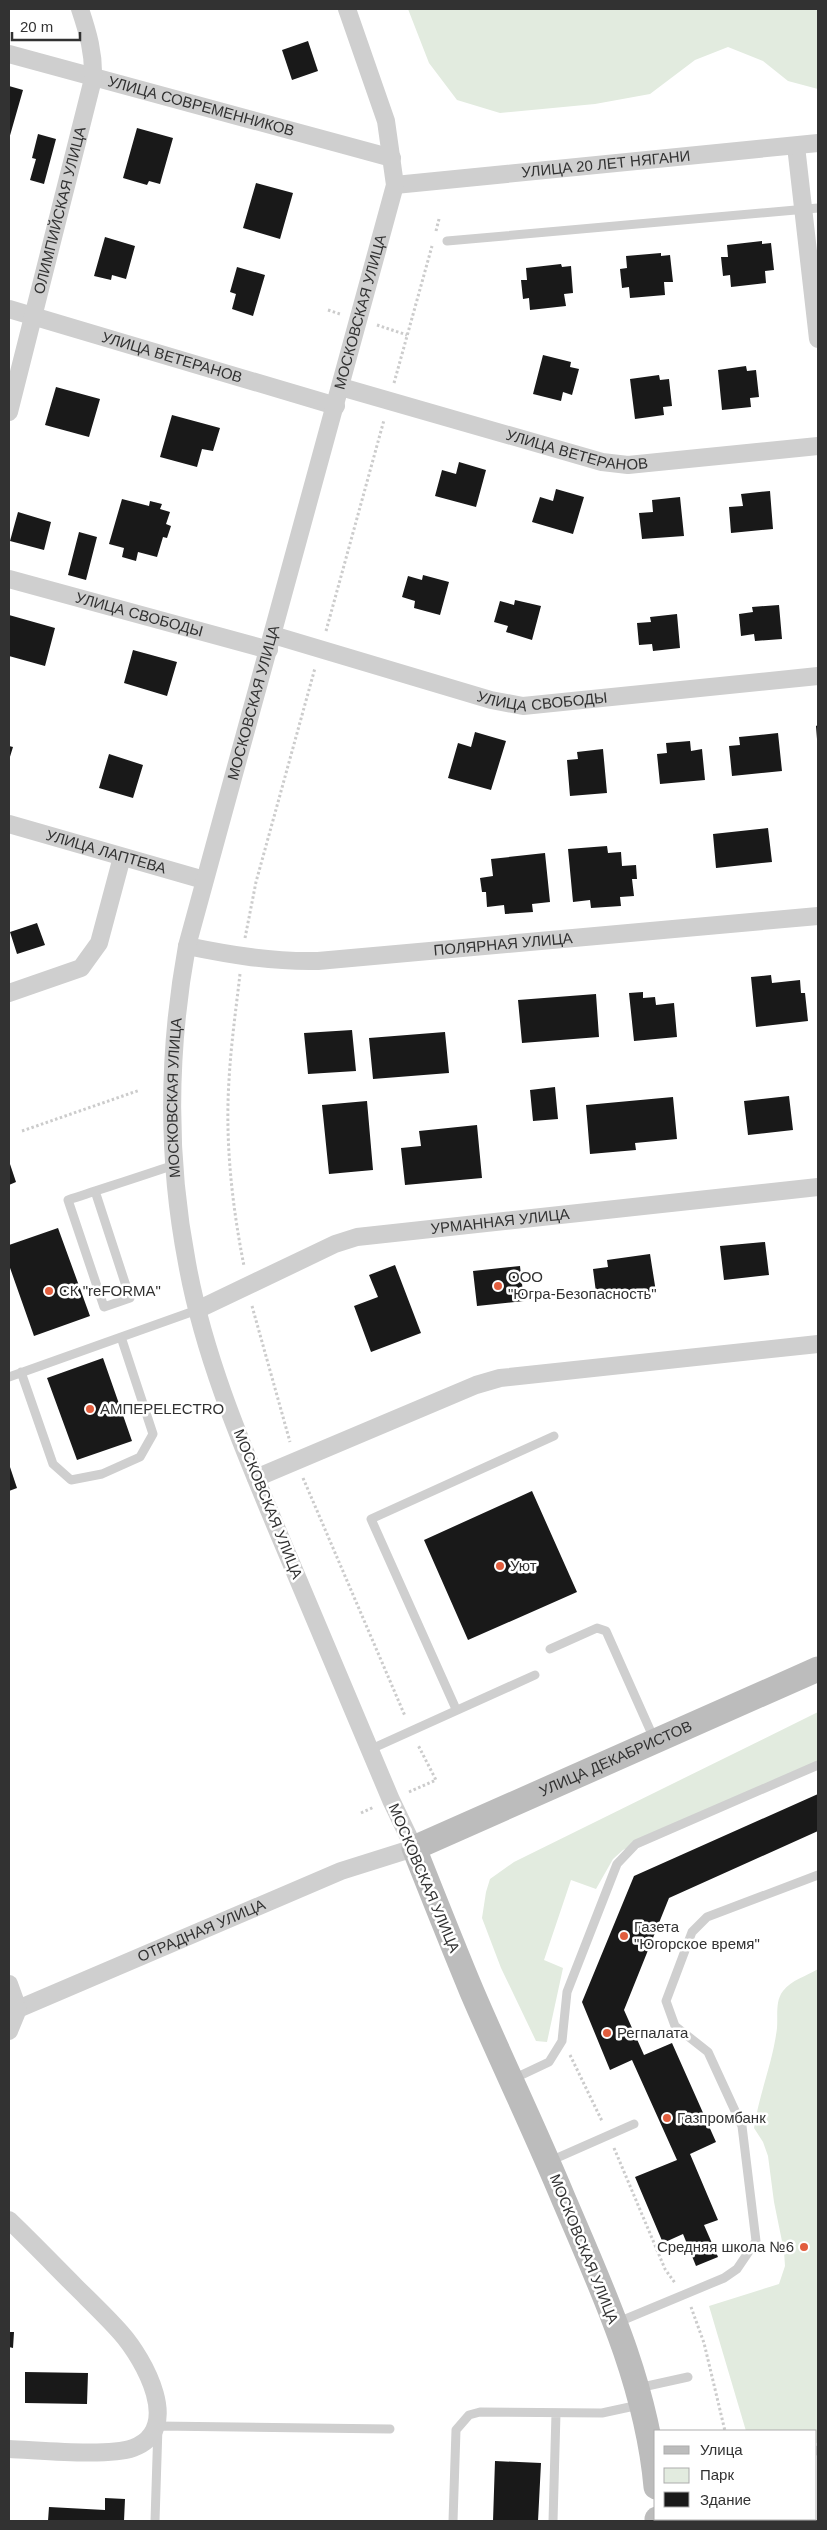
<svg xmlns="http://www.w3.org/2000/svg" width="827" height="2530" viewBox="0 0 827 2530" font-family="Helvetica,sans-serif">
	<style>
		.green { fill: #e2ebdf }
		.building { fill: #191919 }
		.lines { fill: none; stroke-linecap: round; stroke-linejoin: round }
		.path { stroke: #ccc; stroke-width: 3; stroke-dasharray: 2.5 2.5; stroke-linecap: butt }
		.lane { stroke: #cfcfcf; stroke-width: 9 }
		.street { stroke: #cfcfcf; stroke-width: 18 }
		.secondary { stroke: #bcbcbc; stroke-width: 25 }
		.poi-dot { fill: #e15d3d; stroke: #fff; stroke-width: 2 }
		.labels { text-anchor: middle; stroke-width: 5; stroke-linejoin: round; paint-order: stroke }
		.street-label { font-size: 15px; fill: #323232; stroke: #fff }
		.poi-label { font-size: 15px; fill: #323232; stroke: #fff; text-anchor: start }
	</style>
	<rect width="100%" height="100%" fill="#fff"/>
	<path class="green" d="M408 9H818V89L788 81 763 61 728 47 695 60 650 94 595 104 500 113 457 100 429 63Z
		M818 1712V1763L623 1850 613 1859 596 1889 571 1880 544 1960 563 1968 547 2042 536 2041 501 1968 482 1918 486 1892 490 1879 514 1862Z
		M818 1969V2443H816V2431H746L709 2306 779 2284 785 2266 784 2251 774 2202 768 2156 763 2142 754 2128C759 2094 773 2062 777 2028 778 2016 775 2001 783 1991 791 1980 807 1976 818 1969Z"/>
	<path class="building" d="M308 41 318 71 292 80 282 50Z
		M9 86 23 90 9 139Z
		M137 128 173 138 160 184 149 181 147 185 123 178Z
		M38 134 56 139 44 184 30 180 36 159 32 158Z
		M256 183 293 193 280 239 243 228Z
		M105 237 135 246 126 279 112 275 111 280 94 276Z
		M762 241V244L771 243 774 270 765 271 766 283 731 287 730 275 723 276 721 257H728L727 245Z
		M661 253V256L670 255 673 282H664L665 295 630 298 629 287 622 288 620 269 627 268 626 256Z
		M561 264 562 267 571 266 573 293 564 294 566 306 530 310 529 298 523 299 521 280H527L526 268Z
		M237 267 265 275 253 316 232 309 236 294 230 292Z
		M543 355 571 362 570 367 579 369 572 395 563 392 561 401 533 394Z
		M746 366 747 371 756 370 759 397 750 398 751 407 722 410 718 370Z
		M659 375 660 380 669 379 672 406 663 407 664 415 635 419 630 379Z
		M56 387 100 399 89 437 45 425Z
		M172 415 220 428 213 451 202 449 197 467 160 457Z
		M459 462 486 470 476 507 435 496 442 470 456 474Z
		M556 489 584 497 573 534 532 522 540 497 553 501Z
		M770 491 773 529 731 533 729 507 743 506 741 494Z
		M680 497 684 536 642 539 639 513 653 512 652 500Z
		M122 499 149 506 150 501 162 504 160 509 170 512 166 524 171 526 167 538 163 537 157 557 138 552 136 561 122 557 124 548 109 544Z
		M18 512 51 522 44 550 10 541Z
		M79 532 97 537 86 580 68 575Z
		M423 575 449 582 440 615 414 608 415 601 402 597 408 576 422 580Z
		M515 600 541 606 532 640 506 632 508 626 494 622 500 601 514 605Z
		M779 605 782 639 755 641 754 634 741 636 739 614 753 612 752 607Z
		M677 614 680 648 653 651 652 644 639 645 637 623 651 622 650 617Z
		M9 615 55 628 45 666 9 656Z
		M133 650 177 662 167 696 124 683Z
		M818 725V739H817L816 726Z
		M475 732 506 741 491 790 448 778 458 743 471 747Z
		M778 733 782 771 732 776 729 746 740 745 739 737Z
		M690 741 691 751 702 749 705 780 660 784 657 754 667 753 666 743Z
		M9 746 13 747 9 760Z
		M603 749 607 793 570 796 567 760 578 759 577 752Z
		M109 754 143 765 133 798 99 788Z
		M768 828 772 862 716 868 713 834Z
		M607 846 608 853 621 852 622 866 636 865 637 879H632L634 896 620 897 621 906 591 908 590 900 573 902 568 849Z
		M545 853 550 902 532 904 533 912 505 914 504 905 487 907 486 892H482L480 878 493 876 491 859Z
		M37 923 45 945 17 954 10 932Z
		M771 975 772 983 800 980 801 993H805L808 1021 756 1027 751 977Z
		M643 992V998L655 997 656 1005 674 1003 677 1037 634 1041 629 993Z
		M596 994 599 1037 522 1043 518 1000Z
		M352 1030 356 1071 308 1074 304 1033Z
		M445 1032 449 1073 373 1079 369 1038Z
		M555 1087 558 1119 533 1121 530 1090Z
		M789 1096 793 1130 748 1135 744 1101Z
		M673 1097 677 1139 635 1143 636 1150 590 1154 586 1105Z
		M367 1101 373 1170 329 1174 322 1105Z
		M477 1125 482 1178 405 1185 401 1148 421 1146 419 1131Z
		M9 1161 16 1182 9 1185Z
		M58 1228 90 1316 34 1336 9 1265V1245Z
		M765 1242 769 1275 724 1280 720 1246Z
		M650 1254 656 1292 597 1300 593 1269 608 1267 607 1260Z
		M395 1265 421 1333 371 1352 354 1306 378 1297 369 1275Z
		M520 1266 524 1301 477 1306 473 1271Z
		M103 1358 132 1441 77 1460 47 1378Z
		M9 1464 17 1488 9 1491Z
		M532 1491 577 1592 468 1640 424 1540Z
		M818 1794V1831L669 1898 624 2010 644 2055 672 2043 716 2142 690 2154 718 2220 704 2225 718 2257 696 2266 683 2234 663 2243 635 2177 677 2160 632 2060 610 2070 582 2002 634 1876Z
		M9 2332H14L13 2348 9 2347Z
		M25 2372 88 2373 87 2404 25 2403Z
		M495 2461 541 2463 538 2521H493Z
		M105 2498 125 2499 124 2521H48L49 2507 105 2510Z"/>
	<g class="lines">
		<path class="path" d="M436 231 439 219
			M328 310 340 314
			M377 325 407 335
			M394 383 432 246
			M326 631 384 420
			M245 938 256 882 315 668
			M240 974C236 1009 231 1044 229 1080 225 1142 232 1205 244 1266
			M22 1131 140 1090
			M252 1306 290 1442
			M303 1478 405 1716
			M409 1792 436 1780 418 1745
			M361 1813 374 1807
			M570 2055 602 2121
			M614 2148 665 2269 675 2283
			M691 2307 704 2343 725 2431
			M741 2519V2521"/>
		<path class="lane" d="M447 241 818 208
			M95 1191 130 1298 104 1307 68 1200C104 1188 139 1177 174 1165
			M21 1372 53 1464 71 1480 102 1474 140 1457 153 1434 121 1337
			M9 1377 197 1310
			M550 1649 597 1628 606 1631 655 1741
			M456 1709 371 1519 554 1436
			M369 1750 535 1675
			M513 2079 549 2062 562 2041 567 1992 617 1864 636 1844 818 1765
			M550 2161 634 2124
			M616 2323 724 2278 737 2269 756 2241 742 2126 708 2052 675 2026 666 2001 692 1932 707 1917 818 1875
			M638 2388 688 2377
			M816 2451 818 2450
			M155 2521 158 2426 390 2429
			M453 2521 456 2430 469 2415 480 2412 602 2413 639 2405
			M553 2521 556 2413"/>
		<g class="street">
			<path id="s1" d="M9 54 392 158"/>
			<path d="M796 146 818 339"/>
			<path id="s2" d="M395 185 818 143"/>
			<path id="s3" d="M9 309 336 406"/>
			<path id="s4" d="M341 387 602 462 628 465 818 446"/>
			<path id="s5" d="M9 412 93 79C94 53 88 33 80 9"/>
			<path id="s6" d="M9 579 269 650"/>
			<path id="s7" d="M273 635 491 700 523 706 818 676"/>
			<path id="s8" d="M9 824 204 880"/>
			<path id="s9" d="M187 946C231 955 272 962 318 961L818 916"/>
			<path d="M9 993 81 968 99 943 122 857"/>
			<path id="s10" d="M197 1310 335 1244 357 1237 818 1187"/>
			<path d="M256 1478 476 1385 500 1378 818 1344"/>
			<path id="s11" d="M9 1984 18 2009 341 1871 414 1848 391 1800C354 1713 318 1626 281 1539 244 1450 204 1358 187 1263 167 1159 168 1050 187 946L395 185 386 121 347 9"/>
			<path d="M9 2031 18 2009"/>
			<path d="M9 2220C32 2242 54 2265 76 2287 91 2302 107 2317 121 2333 144 2359 184 2430 133 2448 108 2457 38 2450 9 2449"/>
		</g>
		<g class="secondary">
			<path id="s12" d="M656 2487C647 2386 604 2293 564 2200 535 2130 502 2062 472 1992 452 1944 433 1896 414 1848L818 1669"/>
			<path d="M657 2519V2521"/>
		</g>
	</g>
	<g class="poi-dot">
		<circle cx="498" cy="1286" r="5"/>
		<circle cx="49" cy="1291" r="5"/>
		<circle cx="90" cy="1409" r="5"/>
		<circle cx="500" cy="1566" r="5"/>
		<circle cx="624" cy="1936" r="5"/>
		<circle cx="607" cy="2033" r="5"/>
		<circle cx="667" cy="2118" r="5"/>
		<circle cx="804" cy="2247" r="5"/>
	</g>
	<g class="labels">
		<g class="street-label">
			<text dy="5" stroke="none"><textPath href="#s1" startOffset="199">УЛИЦА СОВРЕМЕННИКОВ</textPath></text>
			<text dy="5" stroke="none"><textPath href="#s2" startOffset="212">УЛИЦА 20 ЛЕТ НЯГАНИ</textPath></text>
			<text dy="5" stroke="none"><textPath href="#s5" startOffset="208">ОЛИМПИЙСКАЯ УЛИЦА</textPath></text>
			<text dy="5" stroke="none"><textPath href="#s11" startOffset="2059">МОСКОВСКАЯ УЛИЦА</textPath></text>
			<text dy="5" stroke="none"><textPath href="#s3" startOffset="170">УЛИЦА ВЕТЕРАНОВ</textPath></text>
			<text dy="5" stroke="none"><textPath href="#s4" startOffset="245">УЛИЦА ВЕТЕРАНОВ</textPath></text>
			<text dy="5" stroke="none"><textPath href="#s6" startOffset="135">УЛИЦА СВОБОДЫ</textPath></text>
			<text dy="5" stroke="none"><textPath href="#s7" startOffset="279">УЛИЦА СВОБОДЫ</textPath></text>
			<text dy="5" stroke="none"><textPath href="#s11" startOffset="1654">МОСКОВСКАЯ УЛИЦА</textPath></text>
			<text dy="5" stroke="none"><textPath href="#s8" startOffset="101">УЛИЦА ЛАПТЕВА</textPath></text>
			<text dy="5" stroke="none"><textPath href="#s9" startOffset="318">ПОЛЯРНАЯ УЛИЦА</textPath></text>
			<text dy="5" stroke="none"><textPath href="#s11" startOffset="1249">МОСКОВСКАЯ УЛИЦА</textPath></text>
			<text dy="5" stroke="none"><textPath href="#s10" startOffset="320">УРМАННАЯ УЛИЦА</textPath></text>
			<text transform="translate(268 1504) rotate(68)" y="5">МОСКОВСКАЯ УЛИЦА</text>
			<text dy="5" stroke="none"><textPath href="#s12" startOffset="906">УЛИЦА ДЕКАБРИСТОВ</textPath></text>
			<text transform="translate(424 1878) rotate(67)" y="5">МОСКОВСКАЯ УЛИЦА</text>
			<text dy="5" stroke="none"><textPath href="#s11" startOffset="226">ОТРАДНАЯ УЛИЦА</textPath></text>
			<text transform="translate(584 2249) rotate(68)" y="5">МОСКОВСКАЯ УЛИЦА</text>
		</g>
		<g class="poi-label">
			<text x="508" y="1282">ООО<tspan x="508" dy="17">"Югра-Безопасность"</tspan></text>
			<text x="59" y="1296">СК "reFORMA"</text>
			<text x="100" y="1414">АМПЕРELECTRO</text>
			<text x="510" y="1571">Уют</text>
			<text x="634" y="1932">Газета<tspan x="634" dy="17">"Югорское время"</tspan></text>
			<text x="617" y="2038">Регпалата</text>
			<text x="677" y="2123">Газпромбанк</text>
			<text x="794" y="2252" text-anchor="end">Средняя школа №6</text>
		</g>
	</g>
	<rect width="827" height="2530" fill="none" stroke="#323232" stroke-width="20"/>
	<rect x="654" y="2430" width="162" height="90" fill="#ffffff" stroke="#adadad"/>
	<rect x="664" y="2446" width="25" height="8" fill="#bcbcbc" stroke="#adadad"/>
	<text x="700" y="2455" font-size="15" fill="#323232">Улица</text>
	<rect x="664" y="2468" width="25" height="15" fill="#e2ebdf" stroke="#adadad"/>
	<text x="700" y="2480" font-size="15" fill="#323232">Парк</text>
	<rect x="664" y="2492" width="25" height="15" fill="#191919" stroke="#adadad"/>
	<text x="700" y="2505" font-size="15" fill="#323232">Здание</text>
	<path d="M12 32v8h68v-8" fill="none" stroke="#323232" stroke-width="2.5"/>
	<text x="20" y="32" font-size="15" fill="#323232" stroke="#ffffff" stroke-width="4" paint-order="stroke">20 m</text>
</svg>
